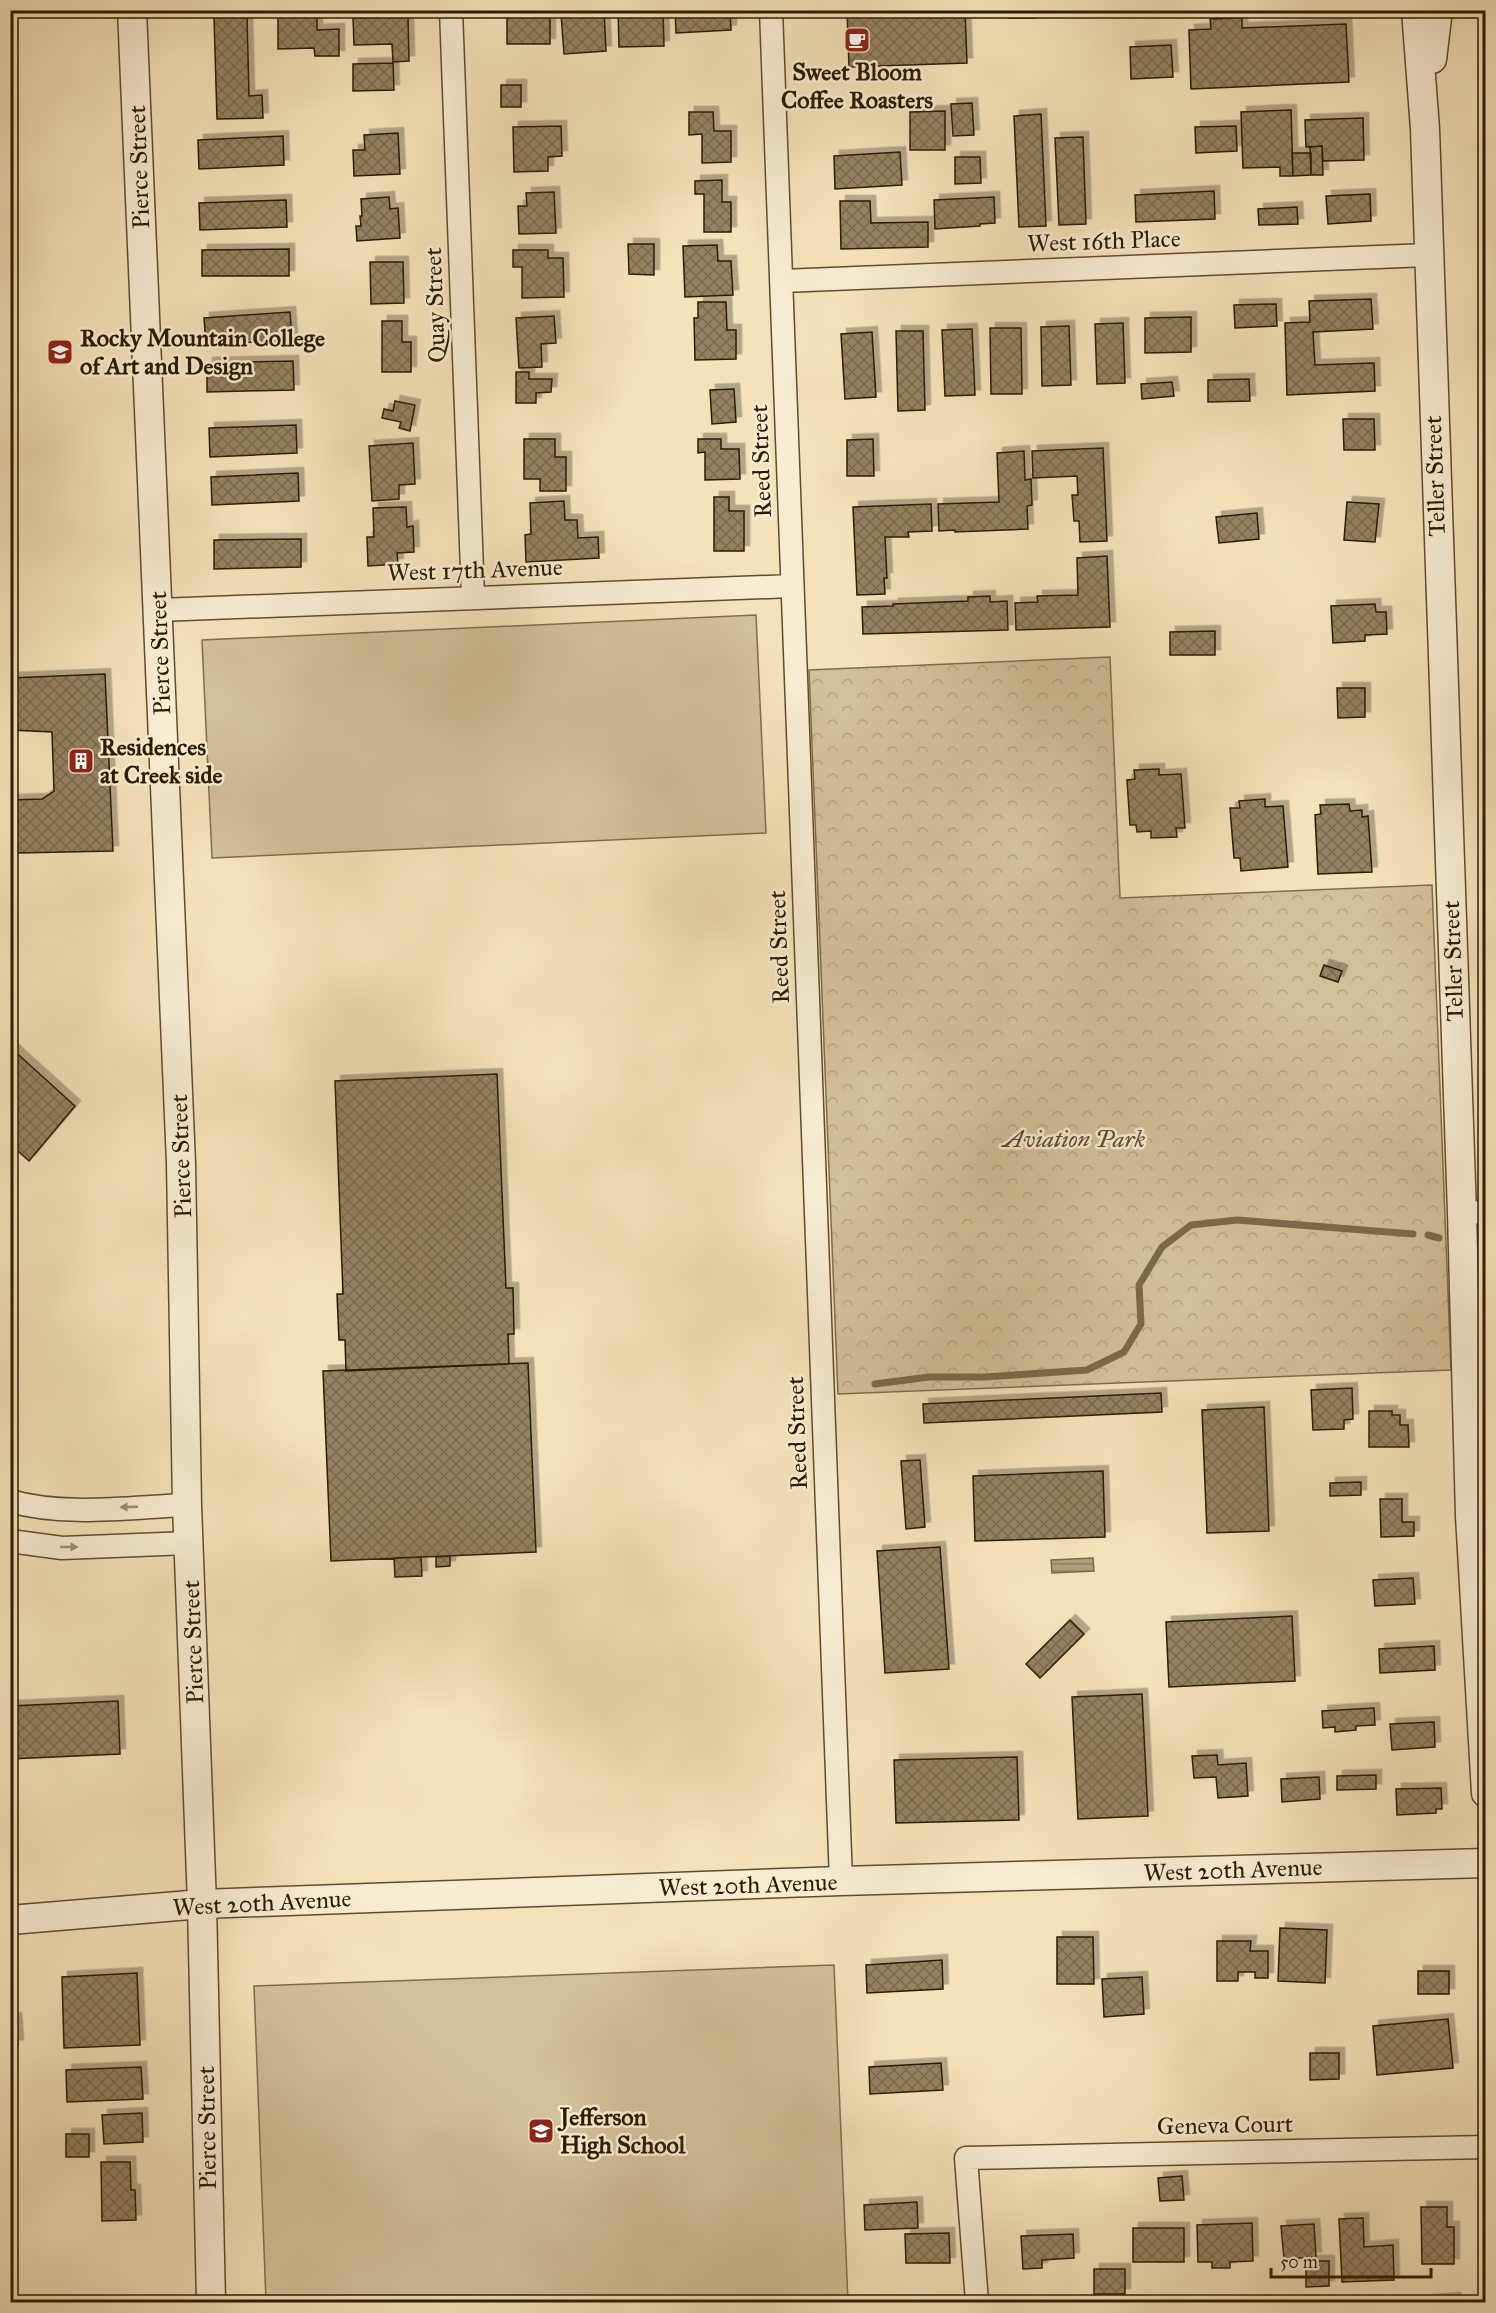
<svg xmlns="http://www.w3.org/2000/svg" width="1496" height="2313" viewBox="0 0 1496 2313" font-family="'IM FELL Great Primer',serif">
	<style>
		.green { fill: #d2c09a; stroke: #806d4d; stroke-width: 1.5 }
		.park { fill: url(#park-crowns); stroke: #806d4d; stroke-width: 1.5 }
		.water { fill: url(#water-rules); stroke: #7c694a; stroke-width: 1.5 }
		.lines { fill: none; stroke-linecap: round; stroke-linejoin: round }
		.stream { stroke: #7c694a; stroke-width: 7 }
		.building { fill: url(#building-cross-hatch); stroke: #2d1a00; stroke-width: 1.5; filter: url(#shadow) }
		.minor-casing { stroke: #5f4c2e; stroke-width: 25 }
		.tertiary-casing { stroke: #5f4c2e; stroke-width: 31 }
		.minor { stroke: #f8ecd2; stroke-width: 22 }
		.tertiary { stroke: #f8ecd2; stroke-width: 28 }
		.oneway { fill: #9d8e74 }
		.labels { text-anchor: middle; stroke-width: 5; stroke-linejoin: round; paint-order: stroke }
		.poi-label { font-size: 24px; font-weight: bold; fill: #2d1a00; stroke: #f8ecd2; text-anchor: start }
		.street-label { font-size: 24px; fill: #2d1a00; stroke: #f8ecd2 }
		.park-label { font-size: 24px; font-style: italic; fill: #5f4c2e; stroke: #f8ecd2 }
	</style>
	<defs>
		<pattern id="park-crowns" width="20" height="18" patternUnits="userSpaceOnUse" patternTransform="scale(1.5)"><rect width="20" height="18" fill="#d2c09a"/><path d="M2 6a3 3 0 1 1 6 0M12 15a3 3 0 1 1 6 0" fill="none" stroke="#b5a483"/></pattern>
		<pattern id="water-rules" width="6" height="5" patternUnits="userSpaceOnUse" patternTransform="scale(1.5)"><rect width="6" height="5" fill="#b09e7b"/><path d="M0 2.5h6" fill="none" stroke="#908062"/></pattern>
		<pattern id="building-cross-hatch" width="8" height="8" patternUnits="userSpaceOnUse" patternTransform="scale(1.5)"><rect width="8" height="8" fill="#948261"/><path d="M0 0l8 8M0 8l8-8" fill="none" stroke="#796a4e"/></pattern>
		<filter id="shadow"><feDropShadow dx="5.5" dy="-5.5" stdDeviation="0" flood-color="#0004"/></filter>
	</defs>
	<rect width="100%" height="100%" fill="#f4e2ba"/>
	<filter id="stains"><feTurbulence type="fractalNoise" baseFrequency=".00333" numOctaves="4"/><feColorMatrix values="0 0 0 0 .2 0 0 0 0 .09 0 0 0 0 .02 0 0 0 .5 -.17"/></filter>
	<radialGradient id="worn" r=".72"><stop offset=".6" stop-color="#630" stop-opacity="0"/><stop offset="1" stop-color="#630" stop-opacity=".3"/></radialGradient>
	<path class="green" d="M756 615 766 833 212 858 202 640Z
		M834 1965 848 2302H266L254 1986Z"/>
	<path class="park" d="M1110 657 1120 898 1432 885 1451 1370 838 1394 809 670Z"/>
	<path class="water" d="M1093 1558 1094 1571 1052 1573 1051 1560Z"/>
	<g class="lines">
		<path class="stream" d="M1428 1235 1439 1238
			M875 1384 929 1377H985L1087 1370 1124 1352 1141 1324 1139 1285 1162 1247 1191 1225 1237 1220 1413 1234"/>
	</g>
	<path class="building" d="M507 10H550V44H507Z
		M586 10H604L606 51 564 54 561 14 586 13Z
		M618 10H663L664 46 619 47Z
		M675 10H730L731 30 676 33Z
		M847 10H965L967 63 849 67Z
		M1009 10H1035V18H1009Z
		M247 16 249 96 262 95 263 118 217 119 214 17Z
		M278 16H317V30L339 29V56H315L314 48 278 49Z
		M408 16 409 61 393 62 392 44 354 45 353 18Z
		M1242 18V28L1346 24 1349 82 1191 89 1189 30 1211 29 1210 19Z
		M1171 45 1173 77 1131 79 1130 47Z
		M393 63 394 90 353 91V64Z
		M501 85H521V107H501Z
		M972 103 974 135 953 136 951 104Z
		M1291 110 1293 176H1280V167L1243 168 1241 112Z
		M945 111V150H910V112Z
		M689 112H713L714 131H731V162L702 163V134L689 135Z
		M1041 114 1046 226 1019 227 1014 116Z
		M1363 118 1364 160 1323 161 1322 146 1306 147 1305 120Z
		M561 126 562 156 548 157V171L514 172 513 127Z
		M1236 126 1237 151 1196 153 1195 127Z
		M398 133 400 174 354 176 353 150H365L364 135Z
		M283 136 284 165 199 169 198 140Z
		M1083 137 1086 224 1059 225 1055 138Z
		M1322 146 1323 175H1311L1310 147Z
		M900 152 902 185 835 189 834 156Z
		M1292 153H1311V175L1293 176Z
		M955 157H980L981 183 955 184Z
		M722 180V202H731V232H704V194H695V181Z
		M1214 191 1215 219 1136 222 1135 195Z
		M554 192 556 233 519 234 518 206H527L526 193Z
		M1370 194 1371 221 1328 224 1326 196Z
		M389 197 390 209 398 208 400 238 357 241 356 226H361L360 216H362L361 199Z
		M994 197 995 223 980 224V226L935 229 934 200Z
		M286 200 287 227 200 230 199 203Z
		M840 201H870L871 223 928 222V247L841 249Z
		M1297 207 1298 224 1259 225 1258 209Z
		M628 244H654V275L629 274Z
		M717 245 718 261H731L733 295 685 297 683 246Z
		M289 249V276H202V250Z
		M513 250H548V258H563L564 297 522 298V267H513Z
		M370 262H403L404 303 371 304Z
		M1371 299 1373 329 1313 332 1315 365 1374 363 1375 391 1287 395 1285 323 1310 322 1309 301Z
		M698 302H726L727 330H736V359L695 360 694 318H698Z
		M1276 304 1277 326 1235 328 1234 305Z
		M290 312 292 340 206 345 204 318Z
		M554 316 556 343 541 344 542 367 519 368 516 318Z
		M1191 317V352L1145 353V318Z
		M382 321H402V342H411V372H382Z
		M1123 323 1125 383 1097 384 1095 324Z
		M1069 326 1071 385 1042 386 1041 327Z
		M990 328H1021L1022 394H991Z
		M972 329 975 395 945 396 942 330Z
		M896 331H923L925 410 898 411Z
		M872 332 876 397 845 399 841 334Z
		M293 361 294 390 207 392V363Z
		M516 372H529V379H552L551 392 536 393V403H516Z
		M1249 379 1250 401 1208 402V380Z
		M1172 382 1174 396 1142 399 1141 384Z
		M734 389 736 422 712 424 710 390Z
		M395 401 415 405 410 431 399 428 401 422 382 418 384 409 393 411Z
		M1343 419H1374L1375 450H1344Z
		M296 425 297 453 210 457 209 428Z
		M524 439H555V457H566V491H540V479H524Z
		M698 439H721V449H739L740 479 705 480V452L698 453Z
		M873 439 874 476H847V440Z
		M413 443 415 484 399 485V499L372 501 369 446Z
		M1103 448 1107 541 1080 542 1079 521H1074L1072 495H1078L1077 476 1033 478 1032 451Z
		M1024 451 1025 480 1031 479 1032 505 1027 506 1028 529 955 532V530L939 531 938 504 999 502 997 453Z
		M298 473 299 501 212 505 211 477Z
		M714 497H729V511H744V551H714Z
		M564 501 565 520H577L578 538 598 537 599 558 526 562 525 535 531 534 530 503Z
		M1347 502 1379 504 1375 542 1344 540Z
		M931 504 932 531 908 532 909 537H885L887 578H884L885 594 857 595 853 507Z
		M406 507 407 527 413 526 414 552 397 553 398 564 368 566 367 537H374L373 508Z
		M1257 513 1259 539 1219 543 1216 517Z
		M301 539V567L214 569V540Z
		M1107 556 1110 627 1016 630 1015 603 1038 602 1037 596 1078 595 1077 558Z
		M990 596V602L1007 601 1008 630 863 634 862 607 893 606V604L968 601V597Z
		M1375 604 1376 612H1386L1387 634 1365 635V641L1333 643 1331 606Z
		M1215 631V655H1170V632Z
		M105 674 113 851 18 853 12 830 10 831V800L42 799 54 791 52 732 10 730V678Z
		M1337 688H1365V717L1338 718Z
		M1159 769V775L1181 774 1185 828H1176L1177 837 1151 838V831L1137 832 1136 825H1130L1127 780 1135 779 1134 770Z
		M1265 799V807L1283 806 1288 867 1241 871 1240 858H1234L1230 808H1240L1239 801Z
		M1349 804 1350 811 1362 810V817L1368 816 1372 872 1318 874 1315 815 1321 814 1320 805Z
		M1324 965 1342 971 1338 982 1320 976Z
		M10 1047 75 1106 29 1161 10 1144Z
		M497 1074 506 1288H513L514 1334H508L509 1364 346 1371 345 1340H339L337 1294H343L335 1081Z
		M528 1363 536 1552 331 1561 323 1371Z
		M1352 1388 1353 1419 1344 1420V1429L1313 1430 1311 1390Z
		M1161 1393 1162 1412 924 1423 923 1404Z
		M1264 1407 1269 1531 1207 1533 1202 1410Z
		M1369 1411H1392V1415H1400V1425H1408L1409 1447H1369Z
		M920 1460 925 1527 906 1529 901 1461Z
		M1103 1471 1105 1537 975 1541 973 1476Z
		M1361 1482V1495L1330 1496V1483Z
		M1380 1499H1402V1522H1414V1536L1381 1537Z
		M940 1547 949 1669 885 1673 877 1551Z
		M450 1556V1566L436 1567V1557Z
		M421 1557 422 1576 395 1577 394 1558Z
		M1413 1578 1415 1604 1375 1606 1373 1580Z
		M1292 1616 1295 1681 1169 1687 1166 1622Z
		M1070 1620 1084 1634 1040 1678 1026 1664Z
		M1434 1646 1435 1670 1380 1673 1379 1649Z
		M1142 1694 1148 1816 1078 1819 1072 1697Z
		M118 1701 120 1754 10 1759V1706Z
		M1374 1708 1375 1725 1356 1726V1730L1335 1732V1727L1323 1728 1322 1711Z
		M1434 1722 1435 1747 1392 1750 1390 1724Z
		M1217 1755 1218 1765 1246 1763 1248 1796 1218 1798 1216 1777 1194 1778 1192 1756Z
		M1017 1757 1019 1820 896 1823 894 1760Z
		M1376 1775V1789L1337 1790V1776Z
		M1319 1777 1320 1799 1282 1802 1281 1779Z
		M1441 1788 1442 1809H1436V1813L1397 1815 1396 1789Z
		M1280 1928 1327 1930 1325 1983 1278 1981Z
		M1057 1937H1093L1094 1984H1057Z
		M1217 1941H1251L1250 1951H1268V1978H1255V1972H1238V1981H1217Z
		M942 1960 943 1989 867 1993 866 1965Z
		M1418 1971H1449V1994H1418Z
		M137 1973 140 2045 64 2048 62 1977Z
		M1142 1977 1144 2014 1104 2017 1102 1979Z
		M16 2018 18 2045 10 2046V2019Z
		M1448 2019 1453 2068 1377 2075 1373 2026Z
		M1310 2053H1339V2079L1310 2080Z
		M941 2063 943 2090 870 2094 869 2067Z
		M141 2067 143 2099 67 2102 66 2070Z
		M142 2113 143 2142 104 2144 102 2115Z
		M66 2134H89V2157H66Z
		M101 2162H130L131 2190H135L136 2220 102 2221Z
		M1182 2176 1184 2200 1160 2201 1158 2178Z
		M917 2202 918 2228 865 2230 864 2205Z
		M1421 2207H1447V2227H1454V2264H1422Z
		M1363 2218 1364 2247 1393 2245 1394 2280 1342 2282 1339 2219Z
		M1252 2223 1253 2261 1230 2262V2268H1212V2262H1198L1197 2225Z
		M1314 2224 1316 2257 1284 2259 1281 2226Z
		M1133 2228H1184V2262H1133Z
		M949 2233 950 2263H906L905 2234Z
		M1073 2234 1074 2258 1042 2260V2268L1023 2269 1021 2236Z
		M1306 2261H1329V2286L1306 2287Z
		M1094 2269H1125V2294H1094Z
		M1455 2298 1456 2302H1428V2300Z"/>
	<g class="lines">
		<g class="minor-casing">
			<path id="minor" d="M451 10 473 597
				M771 10 841 1881
				M782 281 1428 255
				M159 610 792 586
				M1462 1213 1486 1212
				M10 1501C66 1517 130 1507 187 1505
				M10 1541 62 1548 189 1543
				M977 2302 966 2158 1486 2147"/>
		</g>
		<g class="tertiary-casing">
			<path id="tertiary" d="M132 10 181 1163 187 1505 202 1904 211 2302
				M1416 10 1425 129 1462 1213 1470 1516 1486 1793
				M1432 59 1438 10
				M10 1920 202 1904 841 1881 1486 1863"/>
		</g>
		<use href="#minor" class="minor"/>
		<use href="#tertiary" class="tertiary"/>
	</g>
	<defs><path id="oneway-solid" d="M-6-.8H1V-3.2L6.5 0L1 3.2V.8H-6Z" transform="scale(1.5)"/></defs>
	<g class="oneway">
		<use href="#oneway-solid" transform="translate(129 1507) rotate(178)"/>
		<use href="#oneway-solid" transform="translate(69 1547)"/>
	</g>
	<defs>
		<g id="cafe-square" transform="scale(1.35)"><rect x="-9" y="-9" width="18" height="18" rx="4" fill="#8f2418" stroke="#f8ecd2"/><path d="M-5.5-4.5H6V0H3Q3 3.5 0 3.5H-2.5Q-5.5 3.5-5.5 0ZM3-3.2v2h1.7v-2ZM-6 4.5H4V6H-6Z" fill="#fff"/></g>
		<g id="university-square" transform="scale(1.35)"><rect x="-9" y="-9" width="18" height="18" rx="4" fill="#8f2418" stroke="#f8ecd2"/><path d="M0-5L7-2L0 1L-7-2ZM-4 1L0 2.5L4 1V4Q0 6-4 4Z" fill="#fff"/></g>
		<g id="building-square" transform="scale(1.35)"><rect x="-9" y="-9" width="18" height="18" rx="4" fill="#8f2418" stroke="#f8ecd2"/><path d="M-4-6H4V6H1V3H-1V6H-4ZM-2.5-4.3h1.7v1.8h-1.7ZM.8-4.3h1.7v1.8H.8ZM-2.5-1h1.7V.8h-1.7ZM.8-1h1.7V.8H.8Z" fill="#fff"/></g>
		<g id="school-square" transform="scale(1.35)"><rect x="-9" y="-9" width="18" height="18" rx="4" fill="#8f2418" stroke="#f8ecd2"/><path d="M0-5L7-2L0 1L-7-2ZM-4 1L0 2.5L4 1V4Q0 6-4 4Z" fill="#fff"/></g>
	</defs>
	<g fill-rule="evenodd">
		<use href="#cafe-square" x="857" y="40"/>
		<use href="#university-square" x="60" y="352"/>
		<use href="#building-square" x="81" y="761"/>
		<use href="#school-square" x="541" y="2131"/>
	</g>
	<g class="labels">
		<g class="poi-label">
			<text x="857" y="80" text-anchor="middle">Sweet Bloom<tspan x="857" dy="28">Coffee Roasters</tspan></text>
			<text x="80" y="346">Rocky Mountain College<tspan x="80" dy="28">of Art and Design</tspan></text>
			<text x="100" y="755">Residences<tspan x="100" dy="28">at Creek side</tspan></text>
			<text x="560" y="2125">Jefferson<tspan x="560" dy="28">High School</tspan></text>
		</g>
		<g class="street-label">
			<text transform="translate(139 167) rotate(-92)" y="8">Pierce Street</text>
			<text transform="translate(1104 241) rotate(-2)" y="8">West 16th Place</text>
			<text transform="translate(435 305) rotate(-92)" y="8">Quay Street</text>
			<text transform="translate(761 461) rotate(-92)" y="8">Reed Street</text>
			<text transform="translate(1435 476) rotate(-92)" y="8">Teller Street</text>
			<text transform="translate(475 570) rotate(-2)" y="8">West 17th Avenue</text>
			<text transform="translate(160 653) rotate(-92)" y="8">Pierce Street</text>
			<text transform="translate(779 947) rotate(-92)" y="8">Reed Street</text>
			<text transform="translate(1453 961) rotate(-92)" y="8">Teller Street</text>
			<text transform="translate(181 1156) rotate(-92)" y="8">Pierce Street</text>
			<text transform="translate(797 1433) rotate(-92)" y="8">Reed Street</text>
			<text transform="translate(193 1642) rotate(-92)" y="8">Pierce Street</text>
			<text transform="translate(1233 1870) rotate(-2)" y="8">West 20th Avenue</text>
			<text transform="translate(748 1885) rotate(-2)" y="8">West 20th Avenue</text>
			<text transform="translate(262 1903) rotate(-3)" y="8">West 20th Avenue</text>
			<text transform="translate(1225 2125) rotate(-1)" y="8">Geneva Court</text>
			<text transform="translate(207 2128) rotate(-91)" y="8">Pierce Street</text>
		</g>
		<g class="park-label">
			<text x="1074" y="1147">Aviation Park</text>
		</g>
	</g>
	<rect width="1496" height="2313" fill="none" stroke="#f4e2ba" stroke-width="36"/>
	<rect x="12" y="12" width="1472" height="2289" fill="none" stroke="#2d1a00" stroke-width="3"/>
	<rect x="18" y="18" width="1460" height="2277" fill="none" stroke="#2d1a00" stroke-width="1.5"/>
	<path d="M1271 2268v9h160v-9" fill="none" stroke="#2d1a00" stroke-width="3"/>
	<text x="1280" y="2268" font-size="18" fill="#2d1a00" stroke="#f8ecd2" stroke-width="4.5" paint-order="stroke">50 m</text>
	<rect width="100%" height="100%" filter="url(#stains)"/>
	<rect width="100%" height="100%" fill="url(#worn)"/>
</svg>
